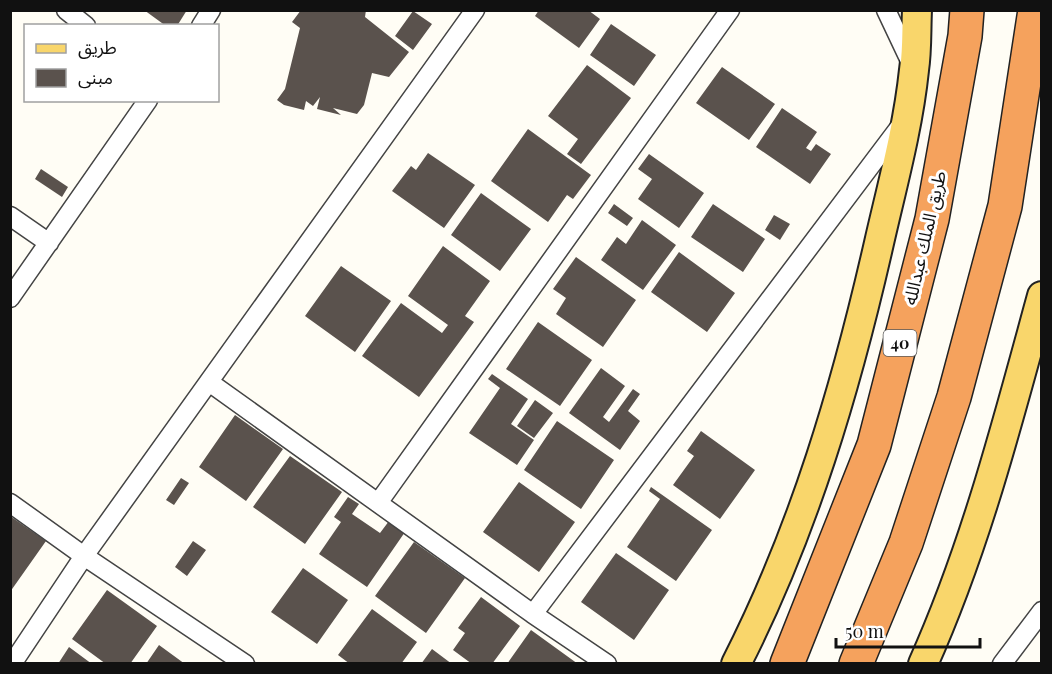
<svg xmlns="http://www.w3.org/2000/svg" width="1052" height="674" viewBox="0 0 1052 674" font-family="'Playfair Display','Noto Sans Arabic',serif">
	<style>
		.building { fill: #5a524d }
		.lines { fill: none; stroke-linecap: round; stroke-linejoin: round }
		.street-casing { stroke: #444; stroke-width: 21 }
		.primary-casing { stroke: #222; stroke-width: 32 }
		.highway-casing { stroke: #222; stroke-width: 36 }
		.street { stroke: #fff; stroke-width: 18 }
		.primary { stroke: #f9d66b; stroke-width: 28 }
		.highway { stroke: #f5a25d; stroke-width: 33 }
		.labels { text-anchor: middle; stroke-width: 6; stroke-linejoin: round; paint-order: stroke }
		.shield { fill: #fff; stroke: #585858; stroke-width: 1.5 }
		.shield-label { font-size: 16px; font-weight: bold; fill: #111 }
		.street-label { font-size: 18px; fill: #111; stroke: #fff }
	</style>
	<rect width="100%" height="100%" fill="#fffdf5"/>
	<path class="building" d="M144 10H187L177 26H166Z
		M301 10H366L365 17 409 52 389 77 372 73 364 105 357 114 333 108 341 115 317 109 320 97 313 106 306 101 304 110 284 105 277 100 285 89 300 28 292 22Z
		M539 10H588L600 19 579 48 535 16Z
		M413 11 432 24 413 50 395 36Z
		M611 24 656 55 634 86 590 55Z
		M587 65 631 98 581 164 567 154 578 139 548 116Z
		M722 67 775 104 749 140 696 103Z
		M782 108 817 132 806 148 811 151 816 144 831 154 810 184 756 147Z
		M528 129 591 175 573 199 567 195 548 222 491 181Z
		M428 153 475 185 444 228 392 191 411 166 416 170Z
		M649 154 704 193 679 228 638 199 652 179 638 169Z
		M41 169 68 187 62 197 35 179Z
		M481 193 531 229 500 271 451 235Z
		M614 204 633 218 627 226 608 213Z
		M713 204 765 239 743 272 691 237Z
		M774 215 790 224 780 240 765 230Z
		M642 220 676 245 643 290 601 260 617 237 626 244Z
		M443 246 490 281 465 316 474 322 419 397 362 356 401 303 442 333 448 325 408 296Z
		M679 252 735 293 707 332 651 292Z
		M576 257 636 300 603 347 556 314 566 298 553 289Z
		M341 266 391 301 355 352 305 316Z
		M538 322 592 360 560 406 506 369Z
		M601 368 625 386 603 417 609 422 633 389 640 394 628 411 640 421 620 450 569 413Z
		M492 374 528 399 511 424 534 440 517 465 469 433 500 388 488 379Z
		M535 400 553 413 534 438 517 426Z
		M235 415 283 449 246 501 199 467Z
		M557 421 614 460 581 509 524 470Z
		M701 431 755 470 720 519 673 485 694 456 687 451Z
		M290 456 342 492 305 544 253 507Z
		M181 478 189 483 174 505 166 500Z
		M519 482 575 522 539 572 483 532Z
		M651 487 712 530 676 581 627 547 660 499 649 491Z
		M348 497 359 504 352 514 380 533 389 521 405 532 367 587 319 554 341 522 334 517Z
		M10 516 46 541 10 592Z
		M193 541 206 550 187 576 175 567Z
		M414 542 465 578 426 633 375 596Z
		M616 553 669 590 634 640 581 602Z
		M303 568 348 600 317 644 271 612Z
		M107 590 157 626 130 664H106L72 639Z
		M481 597 520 626 492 664H472L453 650 465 633 458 628Z
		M372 609 417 642 401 664H350L338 655Z
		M531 630 578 664H507Z
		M159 645 185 664H146Z
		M69 647 92 664H58Z
		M432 649 452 664H421Z"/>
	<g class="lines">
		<g class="street-casing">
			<path id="street" d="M66 10 86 26
				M886 10 912 65
				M201 26 211 10
				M10 216 49 243
				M10 298 148 100
				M209 382 533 614 607 664
				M10 503 84 556 245 664
				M378 503 730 10
				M533 614 902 124
				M12 664 84 556 475 10
				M1002 664 1042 611"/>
		</g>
		<g class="primary-casing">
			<path id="primary" d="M736 664C804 531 846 388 879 243 892 186 908 128 914 70 917 50 916 30 917 10
				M923 664C976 546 1008 420 1042 296"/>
		</g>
		<g class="highway-casing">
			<path id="highway" d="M787 664 874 445 932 219 965 36 967 10
				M856 664 906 543 954 397 1005 206 1035 10"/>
		</g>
		<use href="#street" class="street"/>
		<use href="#primary" class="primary"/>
		<use href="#highway" class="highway"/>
	</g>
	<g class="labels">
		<rect class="shield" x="883.5" y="330" width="33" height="26" rx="4.5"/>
		<g class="shield-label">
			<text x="900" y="349">40</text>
		</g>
		<g class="street-label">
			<text transform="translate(925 238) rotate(-77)" y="6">طريق الملك عبدالله</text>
		</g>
	</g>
	<rect width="1052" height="674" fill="none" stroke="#111111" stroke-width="24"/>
	<rect x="24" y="24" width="195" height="78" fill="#ffffff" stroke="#a0a0a0" stroke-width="1.5"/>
	<rect x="36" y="44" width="30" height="9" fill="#f9d66b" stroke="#a0a0a0" stroke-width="1.5"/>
	<text x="78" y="54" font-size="18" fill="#111111">طريق</text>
	<rect x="36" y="69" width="30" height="18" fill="#5a524d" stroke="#a0a0a0" stroke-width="1.5"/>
	<text x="78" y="84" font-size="18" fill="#111111">مبنى</text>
	<path d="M836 638v9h144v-9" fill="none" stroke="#111111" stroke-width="3"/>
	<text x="845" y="638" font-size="18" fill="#111111" stroke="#ffffff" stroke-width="4.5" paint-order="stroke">50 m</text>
</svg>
